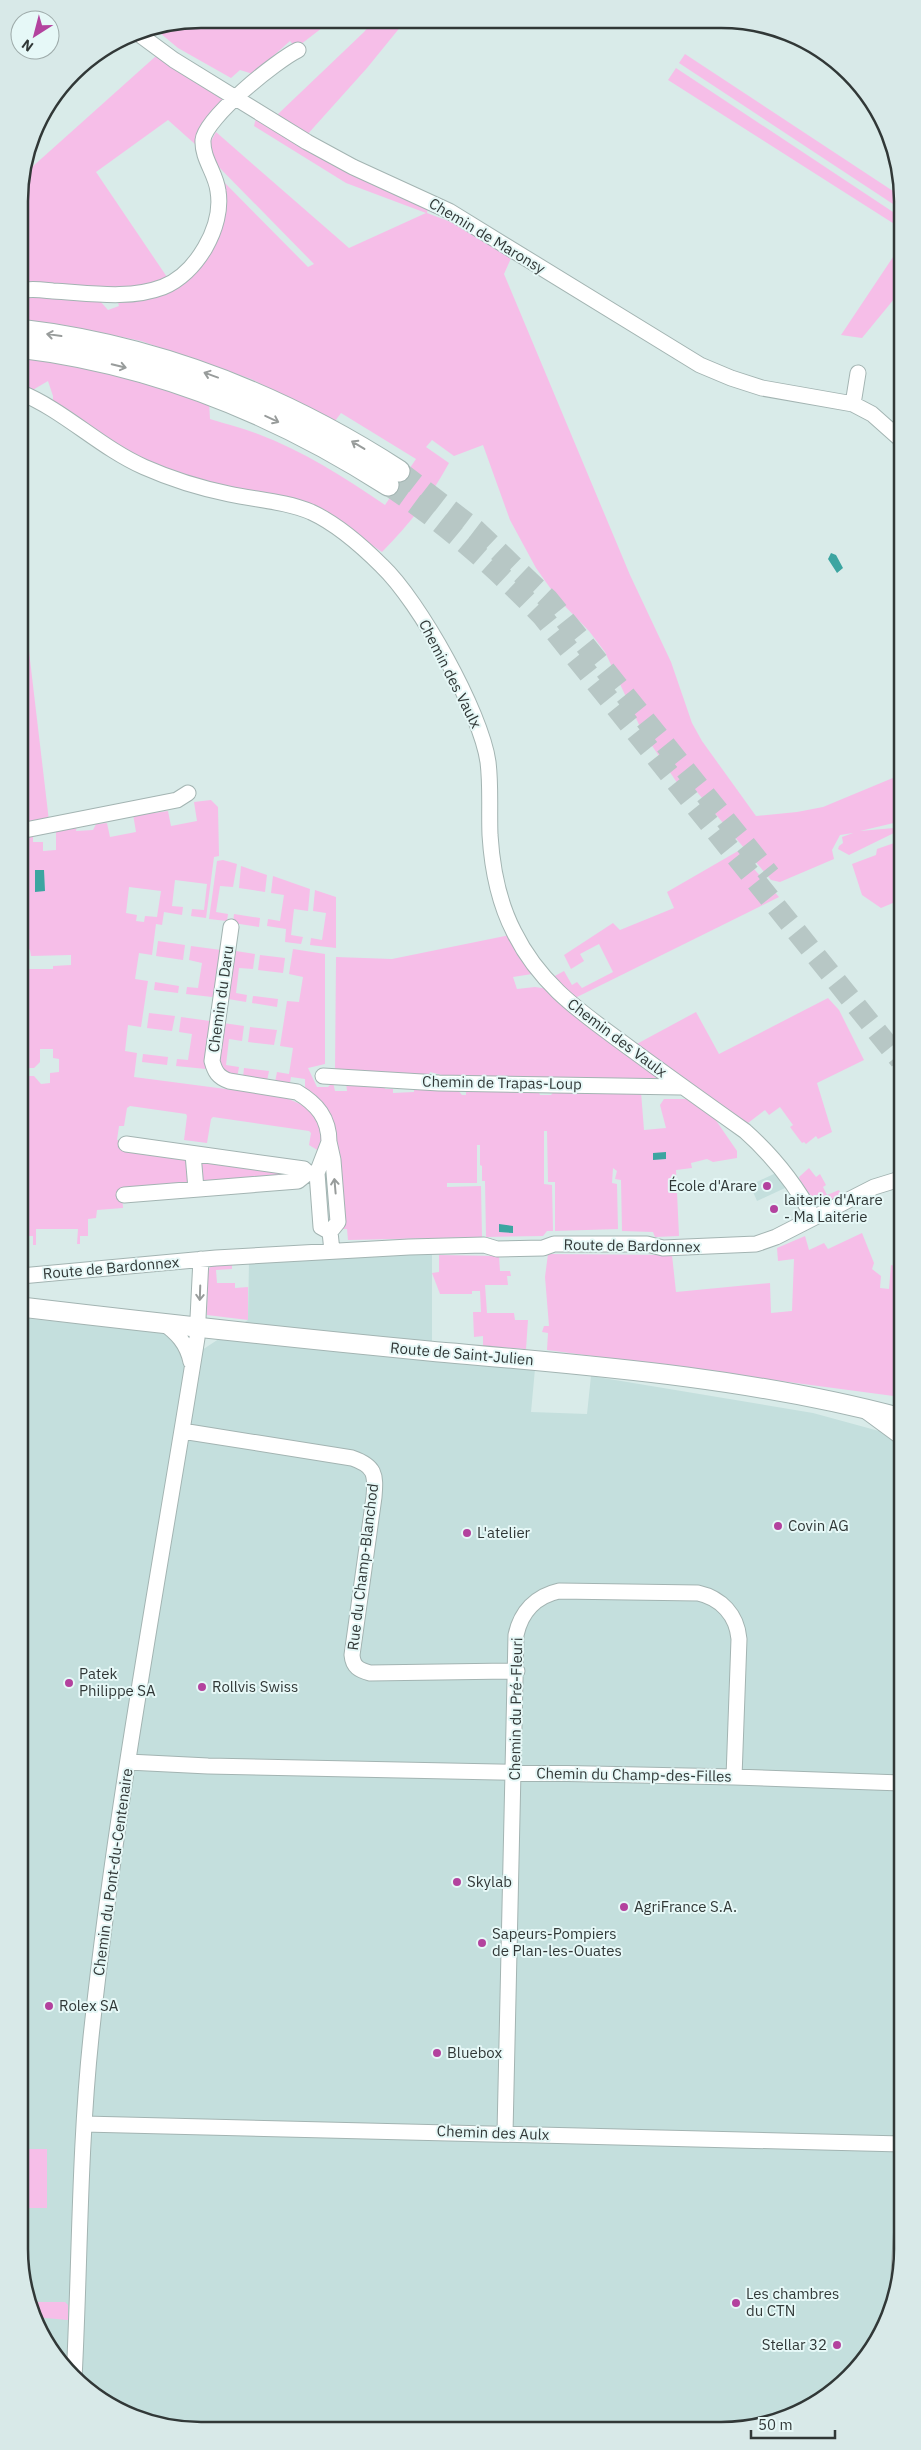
<svg xmlns="http://www.w3.org/2000/svg" width="921" height="2450" viewBox="0 0 921 2450" font-family="'IBM Plex Sans',sans-serif">
	<style>
		.built { fill: #c4dfdd }
		.green { fill: #f6bee8; fill-rule: evenodd }
		.water { fill: #3ca5a1 }
		.lines { fill: none; stroke-linecap: round; stroke-linejoin: round }
		.highway-tunnel { stroke: #b7c7c5; stroke-width: 21; stroke-dasharray: 21 11; stroke-linecap: butt }
		.minor-casing { stroke: #a3b4b2; stroke-width: 17 }
		.major-casing { stroke: #a3b4b2; stroke-width: 21 }
		.highway-casing { stroke: #a3b4b2; stroke-width: 23 }
		.minor { stroke: #fff; stroke-width: 15 }
		.major { stroke: #fff; stroke-width: 19 }
		.highway { stroke: #fff; stroke-width: 21 }
		.oneway { stroke: #989c9b }
		.poi-dot { fill: #b3429e; stroke: #e6f8f7; stroke-width: 2 }
		.labels { text-anchor: middle; stroke-width: 4; stroke-linejoin: round; paint-order: stroke }
		.street-label { font-size: 15px; fill: #313837; stroke: #e6f8f7 }
		.poi-label { font-size: 15px; fill: #313837; stroke: #e6f8f7; text-anchor: start }
		.rim { fill: none; stroke: #313837; stroke-width: 2.5 }
	</style>
	<rect width="100%" height="100%" fill="#d9ebe9"/>
	<path class="built" d="M776 1173 785 1188 757 1201 750 1185Z
		M432 1252V1354L535 1369 531 1412 587 1414 591 1376 813 1413 901 1437 902 2261 888 2319 857 2369 812 2407 756 2428H165L120 2412 72 2378 43 2340 22 2285 21 1318 163 1332 172 1337 180 1348 182 1363 248 1320 249 1261Z"/>
	<path class="green" d="M201 19 330 20 331 21 296 48 290 41 253 74 240 70 231 78 178 48 154 28Z
		M374 20H406L367 68 306 136 277 115 364 32Z
		M685 54 899 195V208L679 63Z
		M156 56 222 99V106L196 145 168 120 96 172 169 280 144 289 19 287V189L22 176Z
		M676 68 899 216V227L668 80Z
		M256 118 329 163 428 207 427 213 456 224 512 256 504 274 630 575 671 662 692 723 702 741 756 816 797 812 823 807 900 775V825L898 822 860 831 894 828V833L849 855 838 849 839 846 843 843 842 837 853 833 840 835 832 850 834 859 780 882 771 880 692 786 682 790 642 731 605 652 589 631 558 599 536 568 510 520 483 445 454 456 432 440 426 447 449 463C431 496 409 525 382 552L317 508 197 483 126 454 53 402V396L48 381 31 391 19 387V357L90 367 209 402 210 419C226 424 242 428 258 434 303 451 346 478 385 505L416 459 341 413 335 421 251 379 141 341 64 325 19 321V296L100 301 108 310 119 306 117 299 197 269 221 179 308 267 314 264 210 158V143L216 132 349 248 426 213 346 183 254 126Z
		M899 248V293L862 338 841 335Z
		M20 594H22L26 626 49 821 20 826Z
		M211 800 218 807 219 856 214 857 206 918 191 916 192 909 204 910 207 884 175 880 172 906 183 907 182 915 164 912 162 925 156 924 152 955 139 953 135 979 148 981 147 987 141 1027 128 1025 125 1051 137 1053 134 1077 280 1096C311 1107 327 1115 319 1151L309 1145 311 1133 309 1131 213 1117 211 1119 207 1143 184 1140 187 1116 186 1114 130 1106 127 1108 124 1126H119L117 1140 301 1174 122 1193 123 1208 97 1210 96 1218 88 1219V1236H80V1244H77L78 1229H36V1245H33V1236H26V1265L21 1266 20 1076H34L41 1084 50 1083V1073L59 1072V1059L53 1058V1049H40V1062L34 1068H20V972L24 969H53V966L71 965V955L31 956 30 950 20 941V842H24L33 835V842H43V851L56 850V829L77 825 76 831 93 830 96 824 107 823 110 837 136 832 133 814 153 810 154 813 168 811 171 826 197 821 194 802ZM129 887 161 891 157 917 145 916 144 922 136 921 137 915 126 913Z
		M900 841V900L881 908 862 895 852 864 876 855 877 849Z
		M738 851 779 897 575 998 553 977 564 971 572 985 577 982 582 988 613 972 599 944 580 954 584 961 571 969 564 955 613 923 620 930 674 908 667 892Z
		M223 860 237 864 233 887 220 886 216 912 228 914 227 921 209 919 217 861Z
		M241 866 267 875 265 892 239 888Z
		M273 876 310 889 308 911 294 909 291 935 303 937 301 944 285 942 286 929 267 926 268 919 280 921 284 895 271 893Z
		M315 890 336 897V948L310 945 311 938 322 940 326 913 313 911Z
		M234 914 260 918 259 927 233 923Z
		M510 935 532 974 513 977 517 989 535 987 549 989 667 1080 458 1079 430 1072 427 1080 335 1072 336 957 392 959Z
		M158 941 185 945 183 960 156 956Z
		M191 946 221 950 215 994 212 997 186 994 187 987 198 988 202 963 189 960Z
		M293 949 325 954V1064L308 1068 317 1087H328L333 1082 335 1091H347L346 1082 385 1084V1089H393V1093L414 1092V1087L456 1088 462 1095H466V1092H483L486 1089 537 1088 540 1095H551L556 1089 641 1092 644 1130 666 1128 660 1105 664 1099H691L715 1119 737 1151V1158L713 1162 707 1159 691 1163 692 1168 676 1170 679 1236 655 1237 653 1232 622 1231 621 1180 615 1179 617 1171 613 1168 612 1183 617 1184 618 1229 555 1231V1182H548L547 1131H544V1184L552 1185 553 1231H547L543 1236 486 1237 485 1181H482V1166L480 1165V1145H477V1183H447V1187L481 1186 482 1237 348 1240 347 1229H342L334 1130 305 1091V1079L291 1077 290 1083 275 1082 277 1072 289 1074 293 1048 280 1046 287 1001 299 1002 303 977 289 974Z
		M236 951 255 954 253 969 239 968 236 993 247 995 246 1002 228 999Z
		M260 955 285 958 283 973 258 970Z
		M155 982 179 986 178 993 154 990Z
		M253 996 278 999 277 1007 252 1003Z
		M828 998 839 1010 864 1060 817 1083 832 1132 818 1139 816 1136 806 1144 804 1142 802 1143 790 1127 793 1125 780 1107 769 1115 765 1110 748 1123 720 1107 633 1046 696 1012 719 1054Z
		M149 1013 175 1016 172 1031 147 1028Z
		M181 1017 210 1021 205 1057 206 1069 176 1066 177 1059 188 1060 192 1034 179 1032Z
		M223 1023 244 1026 242 1041 229 1039 226 1065 239 1067 237 1078 228 1076 217 1061Z
		M250 1027 277 1030 274 1045 248 1042Z
		M143 1054 168 1057 167 1065 142 1062Z
		M244 1068 269 1071 267 1081 243 1077Z
		M809 1168 816 1177 820 1174 826 1185 823 1187 827 1195 839 1190 842 1196 825 1203C813 1198 801 1190 799 1177Z
		M862 1233 874 1263 872 1269 881 1276 880 1288 889 1289 891 1265 900 1267 901 1397 547 1350 548 1333 542 1332 544 1326H549L545 1277 548 1254 672 1255 676 1292 770 1283 771 1313 792 1311 794 1259 778 1261 777 1248 805 1236 809 1250 824 1243 828 1249Z
		M439 1255 499 1256 500 1271H510L511 1276H507L508 1285H485L487 1313H514L515 1320H528L526 1349 483 1346V1336L474 1337 473 1312H481L480 1291H472V1294H440L432 1273 439 1272Z
		M232 1263V1269L216 1270 217 1283H235V1288L248 1287V1320L207 1315 208 1270 212 1265Z
		M22 2149H47V2208H22Z
		M29 2302H65L68 2305V2320L34 2317Z"/>
	<path class="water" d="M831 553 836 555 843 568 837 573 828 559Z
		M35 870H44L45 891 35 892Z
		M666 1152V1159L653 1160V1153Z
		M499 1224 513 1226V1233L499 1232Z"/>
	<g class="lines">
		<path class="highway-tunnel" d="M399 471 476 530 548 599 770 875
			M388 485C444 523 495 567 542 616L900 1060"/>
		<g class="minor-casing">
			<path id="minor" d="M136 32 174 60 307 142 353 167 449 211 700 365 731 378 762 388 853 404 872 414 899 438
				M19 291C31 288 42 290 53 291 89 293 129 300 163 287 196 274 224 227 218 191 216 173 202 159 203 140 205 118 277 60 298 50
				M19 392C64 410 99 447 144 467 171 479 200 488 229 494 256 500 285 501 311 512 337 524 362 546 382 566 419 601 481 712 488 762 491 786 489 810 490 835 492 867 499 903 514 932 541 987 584 1014 631 1049 669 1077 707 1104 745 1131 774 1157 795 1183 813 1217
				M853 404 858 373
				M20 831 177 800 188 793
				M231 927 212 1061C215 1072 218 1077 229 1081L297 1092C317 1104 329 1118 329 1142
				M323 1076 439 1083 681 1087
				M126 1144 304 1169 308 1173
				M193 1154 196 1189
				M124 1195 298 1181 308 1173H317
				M330 1232 338 1222 333 1160 329 1142 317 1173 321 1227 330 1232 332 1251
				M21 1276 216 1258 409 1247 484 1245 497 1249 543 1248 554 1244H647L663 1248 756 1244 776 1237 874 1187 900 1179
				M162 1322C177 1333 187 1343 191 1362
				M867 1412 901 1437
				M182 1431 352 1458C375 1466 376 1474 374 1497L352 1655C353 1667 359 1670 370 1673L517 1671
				M128 1762 208 1766 734 1777 901 1783
				M84 2124 902 2144
				M505 2133 516 1635C521 1612 536 1596 559 1591L698 1593C721 1598 737 1615 739 1639L734 1777
				M899 2274 902 2224
				M74 2379C80 2265 79 2151 91 2037 116 1802 160 1570 197 1338L201 1259"/>
		</g>
		<g class="major-casing">
			<path id="major" d="M21 1307C156 1323 293 1338 429 1351 585 1365 749 1377 901 1418"/>
		</g>
		<g class="highway-casing">
			<path id="highway" d="M19 330C157 346 283 396 399 471
				M19 347C153 363 276 413 388 485"/>
		</g>
		<use href="#minor" class="minor"/>
		<use href="#major" class="major"/>
		<use href="#highway" class="highway"/>
	</g>
	<defs><path id="oneway-shaft" d="M-6 0H5M1.5-3L5.5 0L1.5 3" fill="none" stroke-width="1.6" stroke-linecap="round" stroke-linejoin="round" transform="scale(1.25)"/></defs>
	<g class="oneway">
		<use href="#oneway-shaft" transform="translate(54 335) rotate(-172)"/>
		<use href="#oneway-shaft" transform="translate(119 366) rotate(14)"/>
		<use href="#oneway-shaft" transform="translate(211 375) rotate(-160)"/>
		<use href="#oneway-shaft" transform="translate(272 419) rotate(25)"/>
		<use href="#oneway-shaft" transform="translate(358 445) rotate(-149)"/>
		<use href="#oneway-shaft" transform="translate(335 1186) rotate(-95)"/>
		<use href="#oneway-shaft" transform="translate(200 1293) rotate(92)"/>
	</g>
	<g class="poi-dot">
		<circle cx="767" cy="1186" r="5"/>
		<circle cx="774" cy="1209" r="5"/>
		<circle cx="778" cy="1526" r="5"/>
		<circle cx="467" cy="1533" r="5"/>
		<circle cx="69" cy="1683" r="5"/>
		<circle cx="202" cy="1687" r="5"/>
		<circle cx="457" cy="1882" r="5"/>
		<circle cx="624" cy="1907" r="5"/>
		<circle cx="482" cy="1943" r="5"/>
		<circle cx="49" cy="2006" r="5"/>
		<circle cx="437" cy="2053" r="5"/>
		<circle cx="736" cy="2303" r="5"/>
		<circle cx="837" cy="2345" r="5"/>
	</g>
	<g class="labels">
		<g class="street-label">
			<text transform="translate(487 236) rotate(31)" y="5">Chemin de Maronsy</text>
			<text transform="translate(450 674) rotate(63)" y="5">Chemin des Vaulx</text>
			<text transform="translate(221 999) rotate(-82)" y="5">Chemin du Daru</text>
			<text transform="translate(617 1038) rotate(37)" y="5">Chemin des Vaulx</text>
			<text transform="translate(502 1083) rotate(1)" y="5">Chemin de Trapas-Loup</text>
			<text transform="translate(632 1246) rotate(1)" y="5">Route de Bardonnex</text>
			<text transform="translate(111 1268) rotate(-5)" y="5">Route de Bardonnex</text>
			<text transform="translate(462 1354) rotate(5)" y="5">Route de Saint-Julien</text>
			<text transform="translate(363 1567) rotate(-83)" y="5">Rue du Champ-Blanchod</text>
			<text transform="translate(516 1709) rotate(-89)" y="5">Chemin du Pré-Fleuri</text>
			<text transform="translate(634 1775) rotate(1)" y="5">Chemin du Champ-des-Filles</text>
			<text transform="translate(113 1872) rotate(-82)" y="5">Chemin du Pont-du-Centenaire</text>
			<text transform="translate(493 2133) rotate(2)" y="5">Chemin des Aulx</text>
		</g>
		<g class="poi-label">
			<text x="757" y="1191" text-anchor="end">École d'Arare</text>
			<text x="784" y="1205">laiterie d'Arare<tspan x="784" dy="17">- Ma Laiterie</tspan></text>
			<text x="788" y="1531">Covin AG</text>
			<text x="477" y="1538">L'atelier</text>
			<text x="79" y="1679">Patek<tspan x="79" dy="17">Philippe SA</tspan></text>
			<text x="212" y="1692">Rollvis Swiss</text>
			<text x="467" y="1887">Skylab</text>
			<text x="634" y="1912">AgriFrance S.A.</text>
			<text x="492" y="1939">Sapeurs-Pompiers<tspan x="492" dy="17">de Plan-les-Ouates</tspan></text>
			<text x="59" y="2011">Rolex SA</text>
			<text x="447" y="2058">Bluebox</text>
			<text x="746" y="2299">Les chambres<tspan x="746" dy="17">du CTN</tspan></text>
			<text x="827" y="2350" text-anchor="end">Stellar 32</text>
		</g>
	</g>
	<path d="M0 0H921V2450H0ZM201 28H721A173 173 0 0 1 894 201V2249A173 173 0 0 1 721 2422H201A173 173 0 0 1 28 2249V201A173 173 0 0 1 201 28Z" fill="#d8e9e8" fill-rule="evenodd"/>
	<path class="rim" d="M201 28H721A173 173 0 0 1 894 201V2249A173 173 0 0 1 721 2422H201A173 173 0 0 1 28 2249V201A173 173 0 0 1 201 28Z"/>
	<g transform="translate(35 35) rotate(216)"><circle r="24" fill="#e6f8f7" stroke="#9eabaa"/>
	<path d="M0-4L9 19L0 12L-9 19Z" fill="#b3429e"/>
	<text y="-8" font-size="14" font-weight="bold" text-anchor="middle" fill="#313837">N</text>
	</g>
	<path d="M751 2430v8h84v-8" fill="none" stroke="#313837" stroke-width="2.5"/>
	<text x="758" y="2430" font-size="15" fill="#313837" stroke="#e6f8f7" stroke-width="4" paint-order="stroke">50 m</text>
</svg>
